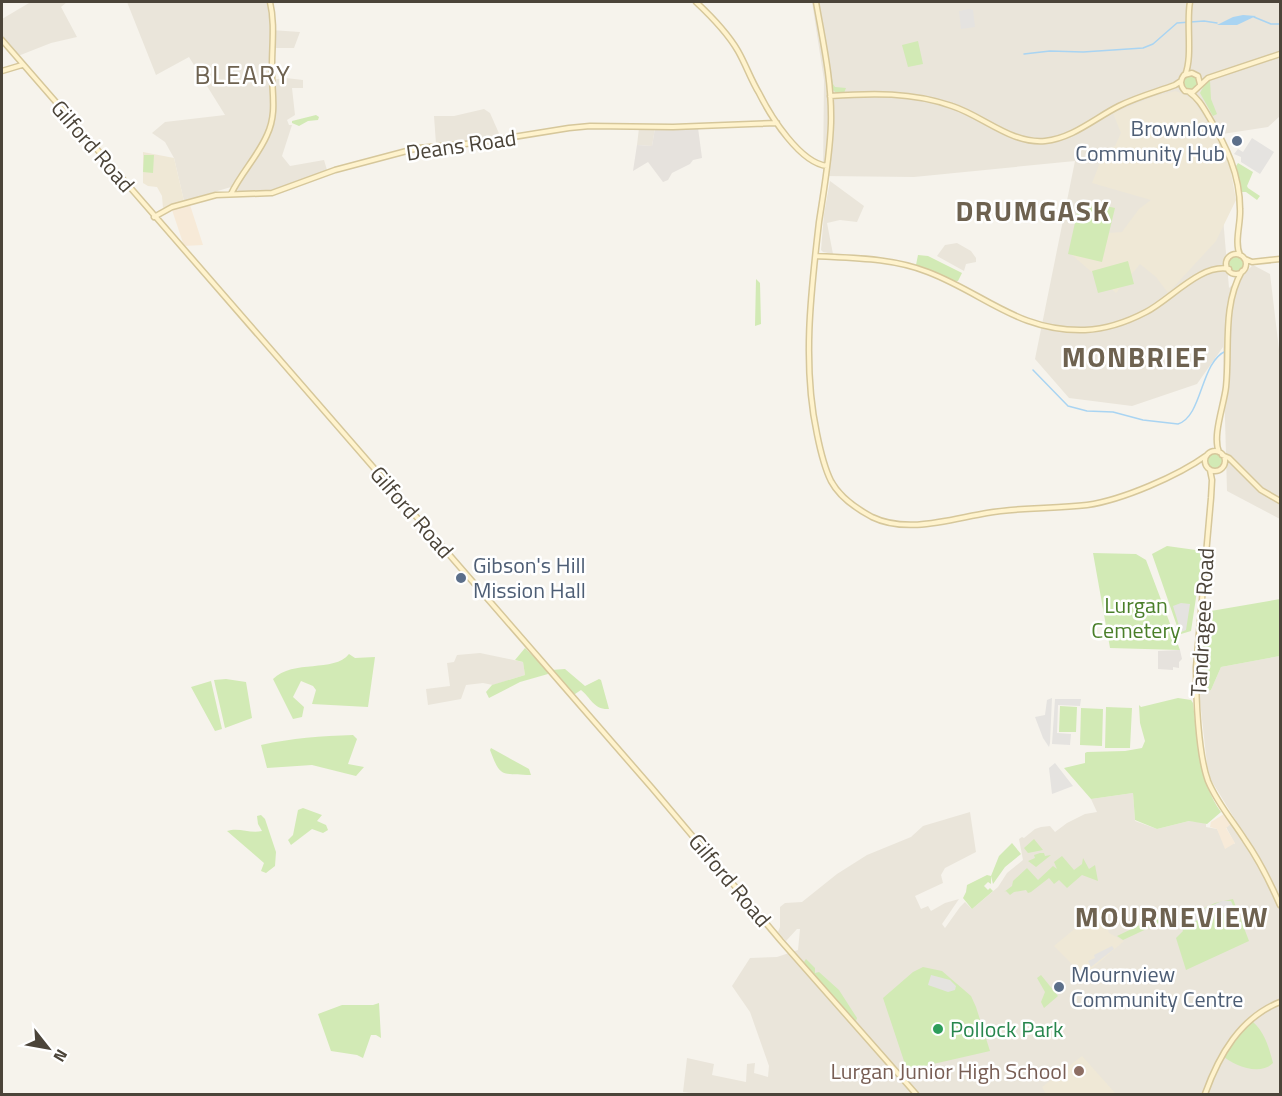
<svg xmlns="http://www.w3.org/2000/svg" width="1282" height="1096" viewBox="0 0 1282 1096" font-family="'Titillium Web',sans-serif">
	<style>
		.residential { fill: #eae5da }
		.commercial { fill: #f7ead8 }
		.industrial { fill: #e6e2dd }
		.education { fill: #efe8d6 }
		.green { fill: #d2eab5 }
		.parking { fill: #e5e3e0 }
		.water { fill: #a9d4f2 }
		.lines { fill: none; stroke-linecap: round; stroke-linejoin: round }
		.stream { stroke: #a9d4f2; stroke-width: 1.5 }
		.secondary-casing { stroke: #d6c79b; stroke-width: 7 }
		.secondary { stroke: #fff3cd; stroke-width: 4 }
		.service-dot { fill: #5c6f8a; stroke: #fff; stroke-width: 2 }
		.leisure-dot { fill: #2e9e5b; stroke: #fff; stroke-width: 2 }
		.education-dot { fill: #8d6e63; stroke: #fff; stroke-width: 2 }
		.labels { text-anchor: middle; stroke-width: 5; stroke-linejoin: round; paint-order: stroke }
		.service-label { font-size: 22px; fill: #4e5e75; stroke: #fff; text-anchor: start }
		.street-label { font-size: 22px; fill: #4b4439; stroke: #fff }
		.park-label { font-size: 22px; fill: #4a7f2a; stroke: #fff }
		.leisure-label { font-size: 22px; fill: #27864d; stroke: #fff; text-anchor: start }
		.education-label { font-size: 22px; fill: #785e54; stroke: #fff; text-anchor: end }
		.quarter-label { font-size: 26px; letter-spacing: 1.5px; fill: #6e6250; stroke: #fff }
		.district-label { font-size: 28px; font-weight: bold; letter-spacing: 1.5px; fill: #6e6250; stroke: #fff }
	</style>
	<rect width="100%" height="100%" fill="#f6f3ec"/>
	<path class="residential" d="M127 2H267L271 30 300 32 294 48H271L269 80 286 78 303 80V88H292L295 115 287 120 289 125H292L282 156 290 166 324 160 327 170 277 190 263 192 239 191 231 187 184 201 174 158 165 142 152 133 165 122 225 115 189 57 156 75Z
		M812 2H1280V116L1268 127 1216 135 1229 288 1253 265 1270 274 1280 358V519L1227 491 1223 347 1197 384 1132 406 1069 398 1035 359 1075 161 914 177 823 176 824 80Z
		M29 3 67 2 61 7 77 37 51 43 18 56 2 36V19Z
		M484 109 490 113 501 138 436 144 434 116H454Z
		M639 128H655L652 146 637 145Z
		M830 181 864 206 857 222 840 220 827 223 833 254 823 252 821 250 824 214Z
		M957 243 971 251 976 258V262L966 264 964 271 937 256 945 245Z
		M480 653 523 662 525 675 493 685 483 683 466 685 461 699 428 705 426 689 450 686 447 663 454 662 457 655Z
		M1280 656V1094H699L683 1092 687 1058 714 1064 712 1075 746 1082 747 1064 755 1063 754 1073 768 1077 769 1066 750 1012 732 986 750 958 777 957 798 950 800 929H797L786 941 778 932 780 927V907L785 903 802 902 837 874 867 855 911 837 923 826 970 812 976 852 945 868 941 875 943 883 915 896 921 909 928 906 931 911 945 903 959 899 942 924 945 928 960 907 965 902 972 909 998 887 1007 873 1023 860 1019 839 1022 837 1024 838 1035 829 1041 827 1050 826 1055 832 1067 823 1085 814 1097 812 1091 799 1133 793 1135 821 1157 829 1189 821 1203 822 1206 824V827L1217 829 1220 835 1235 844 1226 827 1236 821 1211 780 1207 764 1199 692 1211 690 1221 667Z"/>
	<path class="commercial" d="M190 205 203 245 184 246 172 210Z
		M1224 814 1231 824 1226 828 1235 843 1225 849 1217 829 1210 827 1211 822Z"/>
	<path class="industrial" d="M655 128H698L702 158 693 160 690 164 672 173 668 180 663 182 648 162 633 171 637 145 652 146Z
		M1180 650 1182 659 1179 662V668L1173 667V670L1158 669V651Z"/>
	<path class="education" d="M1176 91 1193 99 1220 144 1230 167 1236 200 1216 241 1168 293 1156 277 1140 264 1116 293 1072 255 1097 224 1109 233 1122 232 1139 209 1151 200 1092 183 1105 150 1115 146 1121 133 1113 113 1155 96Z
		M143 152 174 158 184 201 163 208 162 196 157 187 148 186 143 183Z
		M1101 907 1109 933 1124 941 1088 972 1082 974 1054 946Z
		M1082 1056 1116 1094H1046L1042 1087Z"/>
	<path class="green" d="M821 20 833 84 835 87 846 88 844 93H836L832 89Z
		M918 41 923 64 908 67 902 45Z
		M1182 83a8 8 0 1 1 16 0a8 8 0 1 1-16 0Z
		M1210 80 1211 99 1217 114 1213 116 1200 93 1206 82Z
		M316 115 319 117 318 120 308 121 299 126 292 123V121Z
		M144 155H154L153 173 143 172Z
		M1238 163 1253 172 1247 186 1248 188 1260 196 1257 200 1246 192H1241L1236 166Z
		M1080 200 1115 208 1102 262 1068 254Z
		M918 255 928 256 962 273 958 281H953L916 265Z
		M1228 263a8 8 0 1 1 16 0a8 8 0 1 1-16 0Z
		M1128 261 1134 284 1098 293 1092 271Z
		M756 279 760 283 761 324 755 326Z
		M1207 461a8 8 0 1 1 16 0a8 8 0 1 1-16 0Z
		M1167 546 1203 551 1191 631 1181 634 1178 629 1152 554Z
		M1093 553 1136 554 1146 560 1180 650 1110 648Z
		M1280 599V656L1221 667 1211 690 1201 692 1205 612Z
		M525 648 547 670 548 674 520 682 489 698 486 692 492 685 525 675 523 662 515 660Z
		M349 654 355 658 375 657 368 707 312 704 316 690 313 686 301 681 293 697 304 707 302 717 293 719 273 679C293 659 334 673 349 654Z
		M565 669 585 686 599 679 601 680 609 709C594 710 591 698 581 690L572 696 551 670Z
		M226 679 246 682 252 718 225 728 214 680Z
		M211 681 222 729 215 731 191 687Z
		M1178 698 1191 700 1193 703C1198 741 1198 780 1221 812L1207 824 1189 821 1157 829 1135 820 1133 793 1091 799 1064 768 1085 763V753L1087 752 1125 751 1142 748 1145 741 1140 723 1139 705 1141 707Z
		M1060 706 1077 707 1076 732H1059Z
		M1106 707 1132 708 1130 748H1105Z
		M1081 708 1103 709 1102 746 1080 745Z
		M353 735 357 739 348 764 364 767 356 776 312 765 267 768 261 745C292 738 321 736 353 735Z
		M491 748 529 769 531 775C501 773 501 779 490 750Z
		M303 808 322 815 317 821 326 825 328 830 323 833 312 829 291 845 288 840 293 835 298 810Z
		M261 815 265 819 276 852 275 866 266 873 261 871 264 863 227 831C239 827 250 834 262 831L258 824 257 816Z
		M1034 839 1043 850 1028 853 1024 848Z
		M1012 843 1021 854 1005 867 993 884 991 876V884L988 882 984 886 988 890 990 888 993 891 972 909 963 898 966 892 967 885 987 875 991 876 999 856Z
		M1040 853H1044L1045 856 1051 855 1036 867 1028 861 1035 858 1034 855Z
		M1062 856 1074 870 1082 864 1083 858 1089 869 1095 865 1098 881 1082 875 1067 888 1059 880 1054 884 1049 878 1031 892 1028 893 1026 890 1014 892 1010 895 1006 891 1004 892 1012 886 1013 881 1027 868 1038 880 1053 866 1057 869 1054 862Z
		M1233 899 1249 941 1186 970 1176 938 1183 931 1179 920 1215 903Z
		M1169 911 1170 918 1123 940 1117 936Z
		M806 959 815 968V973L819 972 839 990 857 1018 856 1021 853 1020 806 965 804 962Z
		M923 967 942 971 971 996 976 1007 990 1051 907 1070 883 998 913 972Z
		M1041 975 1058 996 1044 1008 1041 1002 1045 992 1037 978Z
		M379 1003 381 1038 376 1035H371L363 1058 357 1055 331 1051 318 1014 342 1005H373Z
		M1252 1021C1265 1032 1269 1048 1273 1063 1260 1076 1234 1066 1223 1056L1229 1045Z"/>
	<path class="parking" d="M969 9 973 10 975 27 961 29 959 11Z
		M1252 138 1274 152 1260 174 1241 162V157L1234 154 1238 149 1243 152Z
		M1181 603 1190 604 1186 630 1181 632 1173 606Z
		M1052 698 1050 743 1049 747 1043 738 1035 717 1045 715 1047 700Z
		M1055 699H1081L1080 706 1058 705 1057 733 1071 734 1070 745 1052 744Z
		M1055 763 1073 786 1052 794 1049 768Z
		M1222 901H1231L1234 908 1223 913 1221 909 1185 926 1183 918Z
		M1112 946 1114 949 1091 967 1088 961 1095 958 1094 955Z
		M931 975 950 980 956 986 955 990 948 992 928 985Z"/>
	<path class="water" d="M1243 15 1256 16 1237 25H1217L1233 17Z"/>
	<g class="lines">
		<path class="stream" d="M1254 17 1271 24H1280
			M1024 54 1050 51 1083 52 1143 48 1153 44 1177 23 1204 21 1217 23
			M1033 370 1068 406 1087 411 1113 412 1143 420 1178 424C1203 416 1200 362 1226 351"/>
		<g class="secondary-casing">
			<path id="secondary" d="M696 2C712 17 727 32 738 51 746 65 751 80 759 93 771 117 800 163 827 166
				M816 2C823 42 832 81 831 123 830 156 824 189 819 222 811 291 802 365 817 434 820 449 824 467 831 481 839 496 857 509 872 517 907 534 951 519 987 513 1020 507 1054 509 1087 505 1122 500 1178 476 1207 455
				M2 40 652 788 781 941 916 1094
				M2 71 22 65
				M1185 75C1193 57 1186 23 1190 2
				M1200 84 1198 76 1192 73 1184 75C1180 80 1180 86 1185 91L1193 92 1208 78 1280 54
				M1189 92C1199 99 1203 107 1209 117 1226 146 1240 174 1240 209 1241 223 1234 242 1240 255
				M830 96C872 93 912 92 952 106 983 116 1011 144 1045 141 1073 138 1095 118 1119 106 1137 97 1156 92 1175 85L1181 81
				M231 194C241 173 258 156 267 135 278 112 271 90 272 66 272 44 275 23 270 2
				M154 217 172 207 216 195 272 193 335 170 418 148 476 143 569 128 590 126 673 127 777 123
				M1226 264a10 10 0 1 1 20 0a10 10 0 1 1-20 0Z
				M816 256C853 258 893 258 928 272 985 294 1019 332 1085 330 1106 329 1127 322 1146 312 1170 300 1201 263 1229 269
				M1245 259 1252 262 1280 259
				M1205 461a10 10 0 1 1 20 0a10 10 0 1 1-20 0Z
				M1219 452C1212 436 1224 405 1226 387 1230 349 1222 306 1242 271
				M1222 455 1229 458 1261 490 1280 501
				M1210 470 1212 480 1211 498 1196 667C1196 697 1198 753 1208 781 1217 803 1233 821 1245 840 1259 860 1270 882 1280 905
				M1205 1094C1219 1055 1240 1018 1280 1002"/>
		</g>
		<use href="#secondary" class="secondary"/>
	</g>
	<g class="service-dot">
		<circle cx="1237" cy="141" r="6"/>
		<circle cx="461" cy="578" r="6"/>
		<circle cx="1059" cy="987" r="6"/>
	</g>
	<circle class="leisure-dot" cx="938" cy="1029" r="6"/>
	<circle class="education-dot" cx="1079" cy="1071" r="6"/>
	<g class="labels">
		<g class="service-label">
			<text x="1225" y="136" text-anchor="end">Brownlow<tspan x="1225" dy="25">Community Hub</tspan></text>
			<text x="473" y="573">Gibson's Hill<tspan x="473" dy="25">Mission Hall</tspan></text>
			<text x="1071" y="982">Mournview<tspan x="1071" dy="25">Community Centre</tspan></text>
		</g>
		<g class="street-label">
			<text transform="translate(461 145) rotate(-8)" y="8">Deans Road</text>
			<text transform="translate(93 146) rotate(49)" y="8">Gilford Road</text>
			<text transform="translate(412 512) rotate(49)" y="8">Gilford Road</text>
			<text transform="translate(1202 622) rotate(-87)" y="8">Tandragee Road</text>
			<text transform="translate(730 880) rotate(50)" y="8">Gilford Road</text>
		</g>
		<g class="park-label">
			<text x="1136" y="613">Lurgan<tspan x="1136" dy="25">Cemetery</tspan></text>
		</g>
		<g class="leisure-label">
			<text x="950" y="1037">Pollock Park</text>
		</g>
		<g class="education-label">
			<text x="1067" y="1079">Lurgan Junior High School</text>
		</g>
		<g class="quarter-label">
			<text x="243" y="84">BLEARY</text>
		</g>
		<g class="district-label">
			<text x="1033" y="221">DRUMGASK</text>
			<text x="1135" y="367">MONBRIEF</text>
			<text x="1172" y="927">MOURNEVIEW</text>
		</g>
	</g>
	<rect width="1282" height="1096" fill="none" stroke="#4b4439" stroke-width="6"/>
	<g transform="translate(48 1048) rotate(121)" stroke="#ffffff" stroke-width="4.5" paint-order="stroke">
	<path d="M0-4.5L10 22L0 15L-10 22Z" fill="#4b4439"/>
	<text y="-9" font-size="16" font-weight="bold" text-anchor="middle" fill="#4b4439">N</text>
	</g>
</svg>
